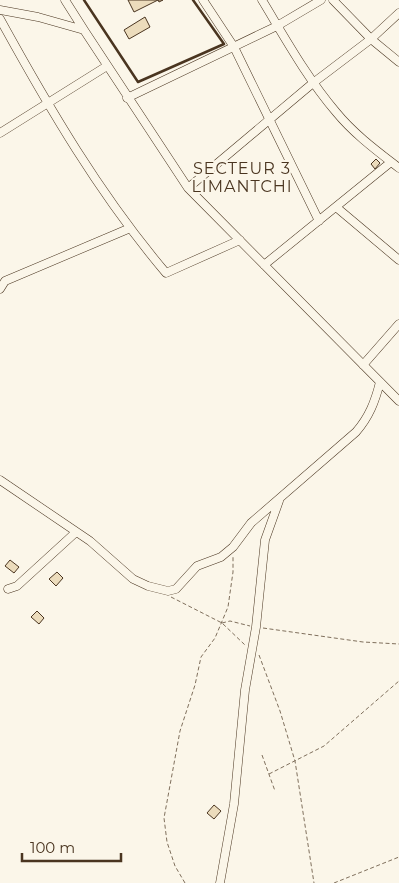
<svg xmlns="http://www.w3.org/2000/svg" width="399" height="883" viewBox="0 0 399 883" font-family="Montserrat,sans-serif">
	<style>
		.building { fill: #ecdcbc; stroke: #4a3520 }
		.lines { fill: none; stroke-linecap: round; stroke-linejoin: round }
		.minor-casing { stroke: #4a3520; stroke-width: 9 }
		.path { stroke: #7f6f5c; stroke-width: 1; stroke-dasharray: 4 2.5; stroke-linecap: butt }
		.minor { stroke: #fbf6e9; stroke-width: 8 }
		.wall { stroke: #4a3520; stroke-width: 2.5 }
		.labels { text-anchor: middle; stroke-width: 4; stroke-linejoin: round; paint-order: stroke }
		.neighbourhood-label { font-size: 16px; letter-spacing: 1px; fill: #4a3520; stroke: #fbf6e9 }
	</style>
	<rect width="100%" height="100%" fill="#fbf6e9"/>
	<path class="building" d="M128 0H163L159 2 158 0 134 12Z
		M145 17 150 27 129 39 124 30Z
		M376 159 380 163 375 169 371 164Z
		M10 560 19 567 14 573 5 566Z
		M57 572 63 578 56 586 49 579Z
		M37 611 44 618 39 624 31 617Z
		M214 805 221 811 214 819 207 813Z"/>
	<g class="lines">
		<g class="minor-casing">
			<path id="minor" d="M65 0 84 30
				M203 0 234 47 319 221
				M262 0C285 38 307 78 336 112 354 134 377 151 399 168
				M333 0 371 39 399 62
				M0 10 38 17 84 30 188 188 399 401
				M0 19C49 108 100 195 166 273L240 240
				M127 98 277 26 321 0
				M0 133 107 66
				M188 188 313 83 371 39 399 13
				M336 207 399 260
				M264 265 391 162
				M0 289 5 281 128 229
				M363 365 399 324
				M0 480 90 541 133 579 148 586 168 591 176 589 197 566 221 557 233 547 251 523 356 432C369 417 375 402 380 382
				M8 589 17 586 75 533
				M220 883 234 804 245 690 256 627 265 540 279 501"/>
		</g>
		<path class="path" d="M171 597 222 623 245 645
			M222 623 230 621 250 626
			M263 628 363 642 399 644
			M259 655 280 711 295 761 314 883
			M262 755 275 791
			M269 774 324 746 399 681
			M185 883 175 866 167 842 164 818 180 731 195 685 201 657 215 638 228 607 233 572V557
			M334 883 399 857"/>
		<use href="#minor" class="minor"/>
		<path class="wall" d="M84 0 138 82 224 44 193 0"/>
	</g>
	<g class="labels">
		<g class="neighbourhood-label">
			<text x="242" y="174">SECTEUR 3<tspan x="242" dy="18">LIMANTCHI</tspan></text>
		</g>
	</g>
	<path d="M22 853v8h99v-8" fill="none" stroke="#4a3520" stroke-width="2.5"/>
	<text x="30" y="853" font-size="15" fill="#4a3520" stroke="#fbf6e9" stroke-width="4" paint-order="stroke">100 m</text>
</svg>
